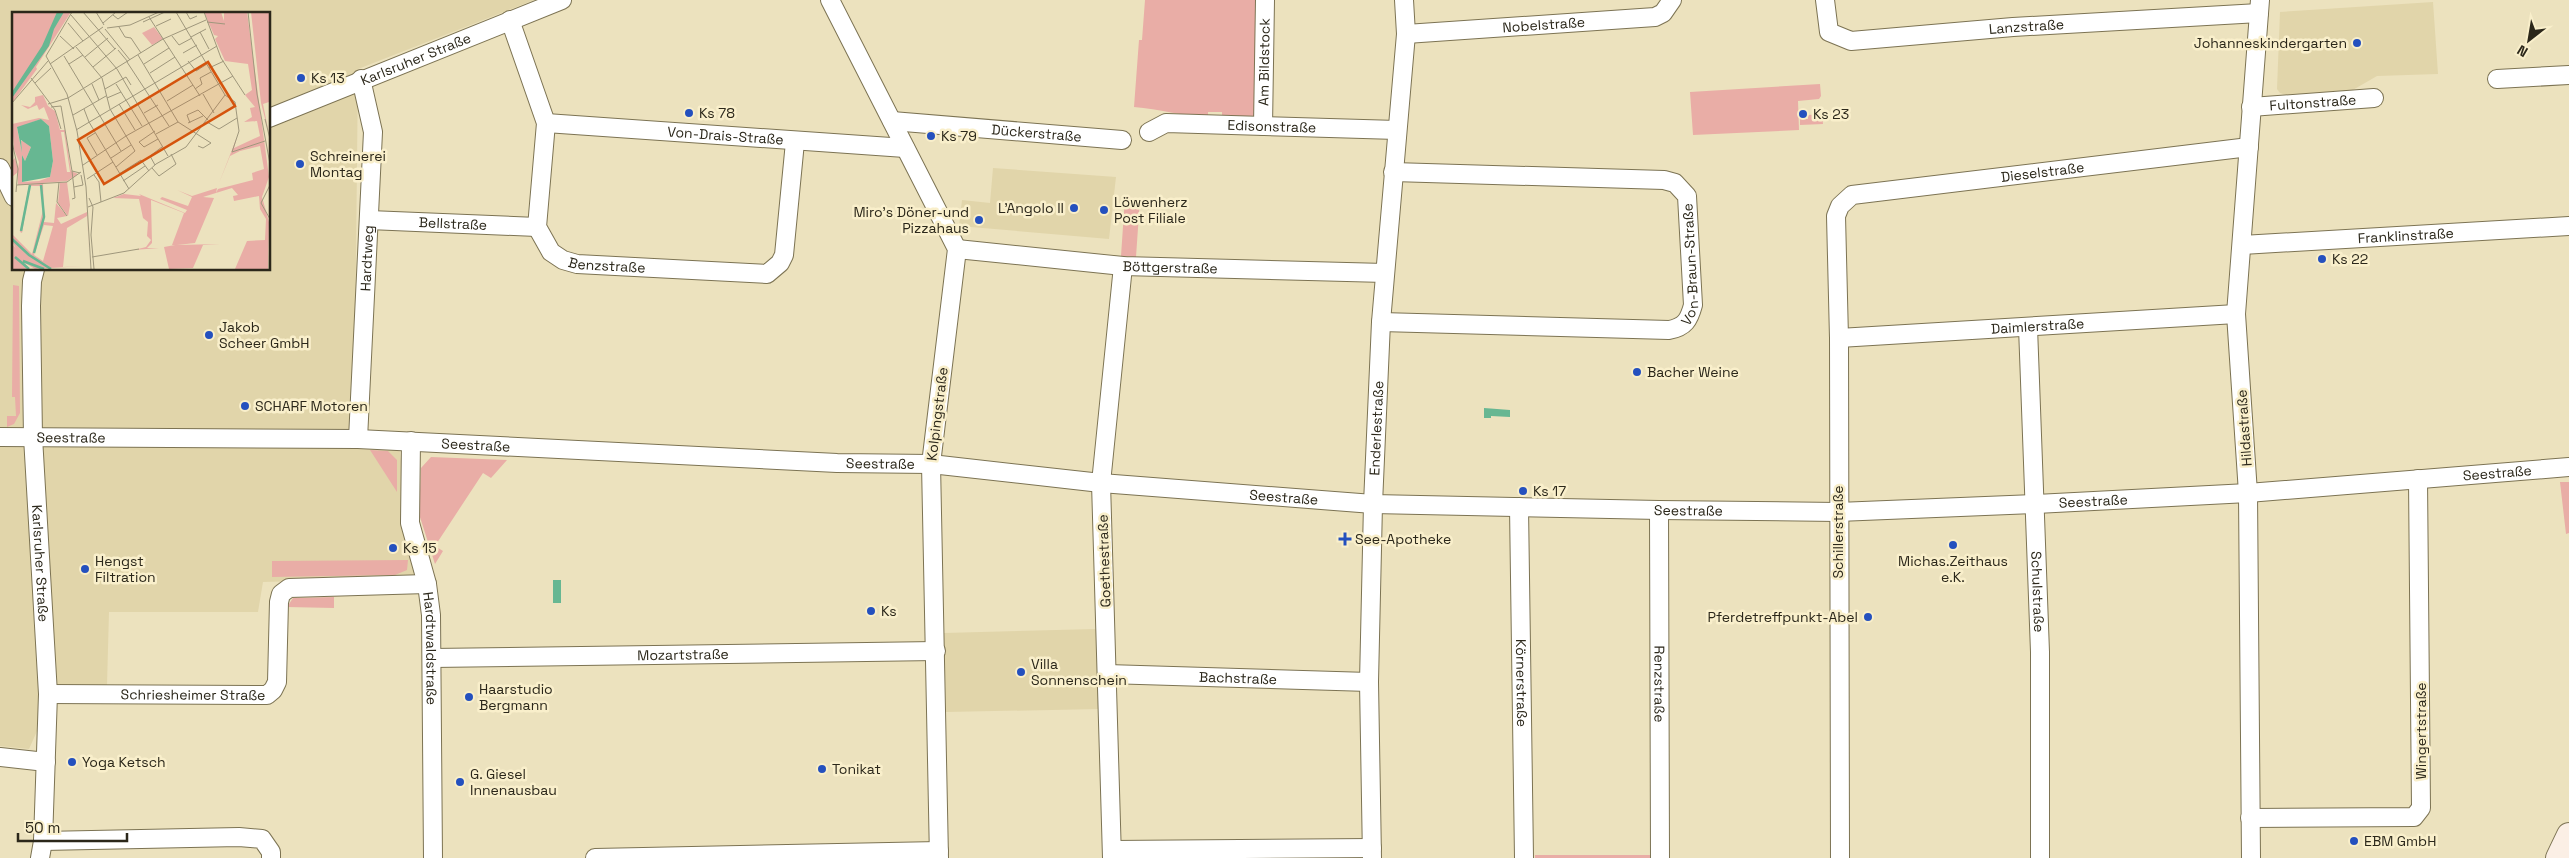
<svg xmlns="http://www.w3.org/2000/svg" width="2569" height="858" viewBox="0 0 2569 858" font-family="'Space Grotesk',sans-serif">
	<style>
		.built { fill: #e1d5aa; fill-rule: evenodd }
		.green { fill: #e9ada6 }
		.water { fill: #67b792 }
		.lines { fill: none; stroke-linecap: round; stroke-linejoin: round }
		.street-casing { stroke: #7c7353; stroke-width: 20 }
		.secondary-casing { stroke: #7c7353; stroke-width: 26 }
		.street { stroke: #fff; stroke-width: 18 }
		.secondary { stroke: #fbefe5; stroke-width: 24 }
		.poi-dot { fill: #2450be; stroke: #f9efcb; stroke-width: 2 }
		.labels { text-anchor: middle; stroke-width: 5; stroke-linejoin: round; paint-order: stroke }
		.street-label { font-size: 14px; fill: #2b271a; stroke: #f9efcb }
		.poi-label { font-size: 14px; fill: #2b271a; stroke: #f9efcb; text-anchor: start }
		.inset-river { fill: none; stroke: #67b792; stroke-width: 2.5 }
		.inset-road { fill: none; stroke: #9f977c; stroke-width: 1 }
		.view { fill: #d5540d; fill-opacity: 0.15; stroke: #d5540d; stroke-width: 2.5 }
		.inset-edge { fill: none; stroke: #2b271a; stroke-width: 2.5 }
	</style>
	<rect width="100%" height="100%" fill="#ece2be"/>
	<path class="built" d="M0 0H534L358 69 354 445H399L415 578 263 582 258 612H109L107 685 57 686 29 749 0 746ZM14 14H269V269H14Z
		M2433 2 2438 74 2377 76 2351 91 2286 95 2280 93 2277 89 2280 12Z
		M993 168 1116 177 1109 239 959 226 962 200 990 203Z
		M1096 629 1100 709 946 712 944 633Z"/>
	<path class="green" d="M1145 0H1257L1256 119 1222 117V112H1208V117C1183 116 1159 109 1134 107L1139 40H1142Z
		M1820 84 1821 96 1819 99 1798 101 1799 130 1693 135 1690 92Z
		M1822 114 1823 124 1800 125V119H1808V115Z
		M1125 197 1140 199 1136 257 1121 256Z
		M13 285 19 286 20 413 14 424 7 427V416H16L15 397H12Z
		M370 450 388 451 397 460V492Z
		M431 457 507 460 491 478 483 473 435 546 443 551 435 564 419 514 421 468Z
		M2560 482H2569V533L2566 534Z
		M408 560 407 570 395 575 272 577V561Z
		M334 597V608L287 607 293 598Z
		M1535 855H1650V858H1535Z"/>
	<path class="water" d="M1484 408 1510 410V417L1491 416V418H1484Z
		M553 580H561V603H553Z"/>
	<g class="lines">
		<g class="street-casing">
			<g id="street">
				<path d="M830 0 957 249 931 464 939 858"/>
				<path id="s1" d="M1825 0 1829 32 1851 41 2013 27 2259 13"/>
				<path id="s2" d="M510 20 546 123 537 227 551 252 563 260 577 264 767 274 780 263 784 255 795 142"/>
				<path id="s3" d="M1406 34 1655 17 1663 13 1672 0"/>
				<path d="M2497 79 2569 75"/>
				<path id="s4" d="M2251 107 2374 98"/>
				<path id="s5" d="M269 118 562 0"/>
				<path id="s6" d="M892 121 1122 140"/>
				<path id="s7" d="M546 123 905 148"/>
				<path id="s8" d="M1263 126 1265 0"/>
				<path id="s9" d="M1149 132 1166 123 1397 130"/>
				<path d="M0 168 14 197"/>
				<path id="s10" d="M369 220 537 227"/>
				<path id="s11" d="M2242 245 2569 226"/>
				<path id="s12" d="M957 249 1123 266 1385 273"/>
				<path id="s13" d="M35 269 32 281 31 306 33 437 48 694 43 841 40 858"/>
				<path id="s14" d="M1381 322 1669 330C1685 327 1689 320 1693 305L1687 196 1675 183 1664 180 1393 172"/>
				<path id="s15" d="M2028 327 2040 652V858"/>
				<path id="s16" d="M1839 338 2236 314"/>
				<path id="s17" d="M0 437 358 439 837 463 931 464 1101 483 1373 504 1659 510 1838 512 2036 504 2248 493 2569 467"/>
				<path id="s18" d="M358 439 373 132 361 79"/>
				<path id="s19" d="M411 441 410 523 427 584 431 615 433 858"/>
				<path id="s20" d="M1519 507 1524 858"/>
				<path id="s21" d="M1659 510 1660 858"/>
				<path id="s22" d="M432 658 936 651"/>
				<path id="s23" d="M1107 674 1369 682"/>
				<path id="s24" d="M48 694 267 695 273 690 277 682 279 602 281 594 289 588 427 584"/>
				<path d="M0 757 46 762"/>
				<path d="M2250 818 2414 817 2421 808 2418 479"/>
				<path d="M43 841 239 837 262 839 271 852V858"/>
				<path d="M1112 850 1372 848"/>
				<path d="M595 858 939 851"/>
				<path d="M1112 858 1101 483 1123 266"/>
				<path id="s25" d="M1372 858 1369 682 1373 504 1381 322 1406 34 1404 0"/>
				<path id="s26" d="M1840 858 1839 338 1836 216 1840 206 1852 195 2249 147"/>
				<path d="M2251 858 2248 493 2236 314 2260 0"/>
			</g>
		</g>
		<g class="secondary-casing">
			<path id="secondary" d="M2558 858 2569 835"/>
		</g>
		<use href="#street" class="street"/>
		<use href="#secondary" class="secondary"/>
	</g>
	<g class="poi-dot">
		<circle cx="2357" cy="43" r="5"/>
		<circle cx="301" cy="78" r="5"/>
		<circle cx="689" cy="113" r="5"/>
		<circle cx="1803" cy="114" r="5"/>
		<circle cx="931" cy="136" r="5"/>
		<circle cx="300" cy="164" r="5"/>
		<circle cx="1074" cy="208" r="5"/>
		<circle cx="1104" cy="210" r="5"/>
		<circle cx="979" cy="220" r="5"/>
		<circle cx="2322" cy="259" r="5"/>
		<circle cx="209" cy="335" r="5"/>
		<circle cx="1637" cy="372" r="5"/>
		<circle cx="245" cy="406" r="5"/>
		<circle cx="1523" cy="491" r="5"/>
		<path d="M1342.5 531.5h5v5h5v5h-5v5h-5v-5h-5v-5h5z"/>
		<circle cx="1953" cy="545" r="5"/>
		<circle cx="393" cy="548" r="5"/>
		<circle cx="85" cy="569" r="5"/>
		<circle cx="871" cy="611" r="5"/>
		<circle cx="1868" cy="617" r="5"/>
		<circle cx="1021" cy="672" r="5"/>
		<circle cx="469" cy="697" r="5"/>
		<circle cx="72" cy="762" r="5"/>
		<circle cx="822" cy="769" r="5"/>
		<circle cx="460" cy="782" r="5"/>
		<circle cx="2354" cy="841" r="5"/>
	</g>
	<g class="labels">
		<g class="street-label">
			<text dy="5" stroke="none"><textPath href="#s3" startOffset="138">Nobelstraße</textPath></text>
			<text dy="5" stroke="none"><textPath href="#s1" startOffset="232">Lanzstraße</textPath></text>
			<text dy="5" stroke="none"><textPath href="#s5" startOffset="158">Karlsruher Straße</textPath></text>
			<text dy="5" stroke="none"><textPath href="#s8" startOffset="64">Am Bildstock</textPath></text>
			<text dy="5" stroke="none"><textPath href="#s4" startOffset="62">Fultonstraße</textPath></text>
			<text dy="5" stroke="none"><textPath href="#s9" startOffset="125">Edisonstraße</textPath></text>
			<text dy="5" stroke="none"><textPath href="#s6" startOffset="145">Dückerstraße</textPath></text>
			<text dy="5" stroke="none"><textPath href="#s7" startOffset="180">Von-Drais-Straße</textPath></text>
			<text dy="5" stroke="none"><textPath href="#s26" startOffset="861">Dieselstraße</textPath></text>
			<text dy="5" stroke="none"><textPath href="#s10" startOffset="84">Bellstraße</textPath></text>
			<text dy="5" stroke="none"><textPath href="#s11" startOffset="164">Franklinstraße</textPath></text>
			<text dy="5" stroke="none"><textPath href="#s18" startOffset="181">Hardtweg</textPath></text>
			<text dy="5" stroke="none"><textPath href="#s14" startOffset="366">Von-Braun-Straße</textPath></text>
			<text dy="5" stroke="none"><textPath href="#s2" startOffset="301">Benzstraße</textPath></text>
			<text dy="5" stroke="none"><textPath href="#s12" startOffset="214">Böttgerstraße</textPath></text>
			<text dy="5" stroke="none"><textPath href="#s16" startOffset="199">Daimlerstraße</textPath></text>
			<text transform="translate(937 414) rotate(-83)" y="5">Kolpingstraße</text>
			<text dy="5" stroke="none"><textPath href="#s25" startOffset="430">Enderlestraße</textPath></text>
			<text transform="translate(2244 428) rotate(-94)" y="5">Hildastraße</text>
			<text dy="5" stroke="none"><textPath href="#s17" startOffset="71">Seestraße</textPath></text>
			<text dy="5" stroke="none"><textPath href="#s17" startOffset="476">Seestraße</textPath></text>
			<text dy="5" stroke="none"><textPath href="#s17" startOffset="881">Seestraße</textPath></text>
			<text dy="5" stroke="none"><textPath href="#s17" startOffset="2501">Seestraße</textPath></text>
			<text dy="5" stroke="none"><textPath href="#s17" startOffset="1286">Seestraße</textPath></text>
			<text dy="5" stroke="none"><textPath href="#s17" startOffset="2096">Seestraße</textPath></text>
			<text dy="5" stroke="none"><textPath href="#s17" startOffset="1691">Seestraße</textPath></text>
			<text transform="translate(1838 532) rotate(-90)" y="5">Schillerstraße</text>
			<text transform="translate(1104 561) rotate(-92)" y="5">Goethestraße</text>
			<text dy="5" stroke="none"><textPath href="#s13" startOffset="295">Karlsruher Straße</textPath></text>
			<text dy="5" stroke="none"><textPath href="#s15" startOffset="265">Schulstraße</textPath></text>
			<text dy="5" stroke="none"><textPath href="#s19" startOffset="210">Hardtwaldstraße</textPath></text>
			<text dy="5" stroke="none"><textPath href="#s22" startOffset="251">Mozartstraße</textPath></text>
			<text dy="5" stroke="none"><textPath href="#s23" startOffset="131">Bachstraße</textPath></text>
			<text dy="5" stroke="none"><textPath href="#s20" startOffset="176">Körnerstraße</textPath></text>
			<text dy="5" stroke="none"><textPath href="#s21" startOffset="174">Renzstraße</textPath></text>
			<text dy="5" stroke="none"><textPath href="#s24" startOffset="145">Schriesheimer Straße</textPath></text>
			<text transform="translate(2421 731) rotate(-90)" y="5">Wingertstraße</text>
		</g>
		<g class="poi-label">
			<text x="2347" y="48" text-anchor="end">Johanneskindergarten</text>
			<text x="311" y="83">Ks 13</text>
			<text x="699" y="118">Ks 78</text>
			<text x="1813" y="119">Ks 23</text>
			<text x="941" y="141">Ks 79</text>
			<text x="310" y="161">Schreinerei<tspan x="310" dy="16">Montag</tspan></text>
			<text x="1114" y="207">Löwenherz<tspan x="1114" dy="16">Post Filiale</tspan></text>
			<text x="1064" y="213" text-anchor="end">L'Angolo II</text>
			<text x="969" y="217" text-anchor="end">Miro's Döner-und<tspan x="969" dy="16">Pizzahaus</tspan></text>
			<text x="2332" y="264">Ks 22</text>
			<text x="219" y="332">Jakob<tspan x="219" dy="16">Scheer GmbH</tspan></text>
			<text x="1647" y="377">Bacher Weine</text>
			<text x="255" y="411">SCHARF Motoren</text>
			<text x="1533" y="496">Ks 17</text>
			<text x="1355" y="544">See-Apotheke</text>
			<text x="403" y="553">Ks 15</text>
			<text x="95" y="566">Hengst<tspan x="95" dy="16">Filtration</tspan></text>
			<text x="1953" y="566" text-anchor="middle">Michas.Zeithaus<tspan x="1953" dy="16">e.K.</tspan></text>
			<text x="881" y="616">Ks</text>
			<text x="1858" y="622" text-anchor="end">Pferdetreffpunkt-Abel</text>
			<text x="1031" y="669">Villa<tspan x="1031" dy="16">Sonnenschein</tspan></text>
			<text x="479" y="694">Haarstudio<tspan x="479" dy="16">Bergmann</tspan></text>
			<text x="82" y="767">Yoga Ketsch</text>
			<text x="832" y="774">Tonikat</text>
			<text x="470" y="779">G. Giesel<tspan x="470" dy="16">Innenausbau</tspan></text>
			<text x="2364" y="846">EBM GmbH</text>
		</g>
	</g>
	<g transform="translate(12 12)">
		<rect width="258" height="258" fill="#ece2be"/>
		<path d="M0 0H59L24 55 25 57 0 91ZM192 0H209L212 9V0H235L257 165 250 185 257 210 256 257H223L235 229 253 228 254 207 248 197 247 184 222 189 221 184 226 183 220 176 191 185 202 186 183 231 165 233 208 232 191 233 181 256 157 257 152 235 163 233H160L172 201 139 188 140 231 135 236H147L122 238 134 235 139 228 135 224 136 210 131 206 127 187 101 186 112 182 129 184 127 182 173 201 175 198 148 187 150 185 176 194 180 185 165 178 180 184 205 176 204 181 206 177 241 168 240 161 252 157 248 134 228 139 218 144 207 171 225 125 222 136 248 124 245 109 232 110 240 105 238 96 243 95 233 83 240 78 236 52 213 49 203 27 206 24 202 23ZM239 0H257V90L251 92 257 122 249 91ZM142 15 151 27 140 33 130 21ZM31 83 36 94 43 99 48 118H53L59 159 66 162 55 169 31 171 32 210 42 211 44 191 55 204 45 206 49 212 75 200 78 252 75 204 55 216 51 255 71 254 23 257 13 251 17 257H0V232L4 236 0 230V217L3 184 0 222 20 242 31 198 29 174H18L10 221 8 220 17 173 28 172 6 173V160L0 165V149L3 146 6 157 7 150 2 137 0 112 27 106 37 108 32 95 27 98 25 93 16 97 9 93 18 95 23 90V85ZM29 107 37 114 41 149 38 165 27 169 10 170V143L13 149 19 135 15 129H9L10 141 5 116ZM49 120H52L58 160H55ZM32 213 41 214 31 249 22 243ZM55 170 58 193 56 204 46 191 48 171Z" fill="#e9ada6" fill-rule="evenodd"/>
		<path d="M45 0H52L42 17 37 34 0 86V80L30 34ZM29 107 37 114 41 149 38 165 10 170V143L13 149 19 135 9 128 10 141 5 115Z" fill="#67b792"/>
		<path class="inset-river" d="M9 219 18 173M0 227 17 243 39 257M22 241 32 205 29 173M3 245 17 257M11 249 32 257"/>
		<path class="inset-road" d="M60 0 34 44 55 82 65 119 74 175 79 257M71 0 103 37M84 0 92 13M164 0 213 83M174 0 178 7 185 4M192 0 209 46 233 83M236 0 245 82 258 152M59 3 105 57 156 144M101 3 106 7 116 0M137 5 188 84M131 10 153 0M195 10 213 12M56 11 71 29M91 11 104 0M144 14 159 7M107 15 113 25 119 26 129 41M95 16 118 13 147 0M93 17 118 48M188 20 197 37M48 24 62 37M160 24 167 33 180 26M179 25 194 17M64 35 90 66 98 97 123 139 104 155M106 38 116 50M171 41 185 33M126 43 166 110 199 131 191 136 186 134M52 44 109 139M73 45 96 26M176 49 184 59 195 52M115 50 157 114M38 52 91 15M57 52 71 43M132 52 157 36M81 55 104 36M197 56 212 49M138 61 163 45M19 66 43 98 49 117M23 71 39 56M80 72 87 88M104 72 130 114M93 77 114 65 119 73M183 77 190 72 188 66 199 60M149 79 174 63M191 82 202 101M213 83 223 90 227 119 220 140M95 86 109 80M155 89 181 73M0 91 36 49M36 92 56 86 151 27 194 8M107 92 123 118M127 92 140 84M39 95 49 94 60 159 68 161M72 97 77 110 117 177M132 101 146 93M61 103 94 84M253 107 258 127M195 110 207 117 225 106M176 111 191 104M178 111 175 103 186 98 196 108M64 118 205 34M143 119 127 130 132 135 146 127M83 121 75 126 85 143M144 122 166 110M0 130 6 157 4 180M220 140 253 129M99 146 119 133M71 153 114 124 221 64M143 153 138 144 150 135M140 156 147 164 164 152 159 142M60 159 63 186 60 187M107 162 129 148 137 159M82 163 87 170 89 190M75 167 101 150M111 169 133 154M47 170 45 190 55 204M5 173 55 170 69 160M258 173 249 191 258 207M62 175 71 173 69 163M77 186 81 195 79 223 82 257M76 195 112 181 144 152 174 135 213 83M80 245 127 237M257 257 258 219"/>
		<path class="view" d="M196 50 223 94 92 172 66 128Z"/>
		<rect width="258" height="258" class="inset-edge"/>
	</g>
	<g transform="translate(2529 40) rotate(211)" stroke="#f9efcb" stroke-width="4" paint-order="stroke">
	<path d="M0-4L9 19L0 12L-9 19Z" fill="#2b271a"/>
	<text y="-8" font-size="14" font-weight="bold" text-anchor="middle" fill="#2b271a">N</text>
	</g>
	<path d="M18 833v8h109v-8" fill="none" stroke="#2b271a" stroke-width="2.5"/>
	<text x="25" y="833" font-size="15" fill="#2b271a" stroke="#f9efcb" stroke-width="4" paint-order="stroke">50 m</text>
</svg>
